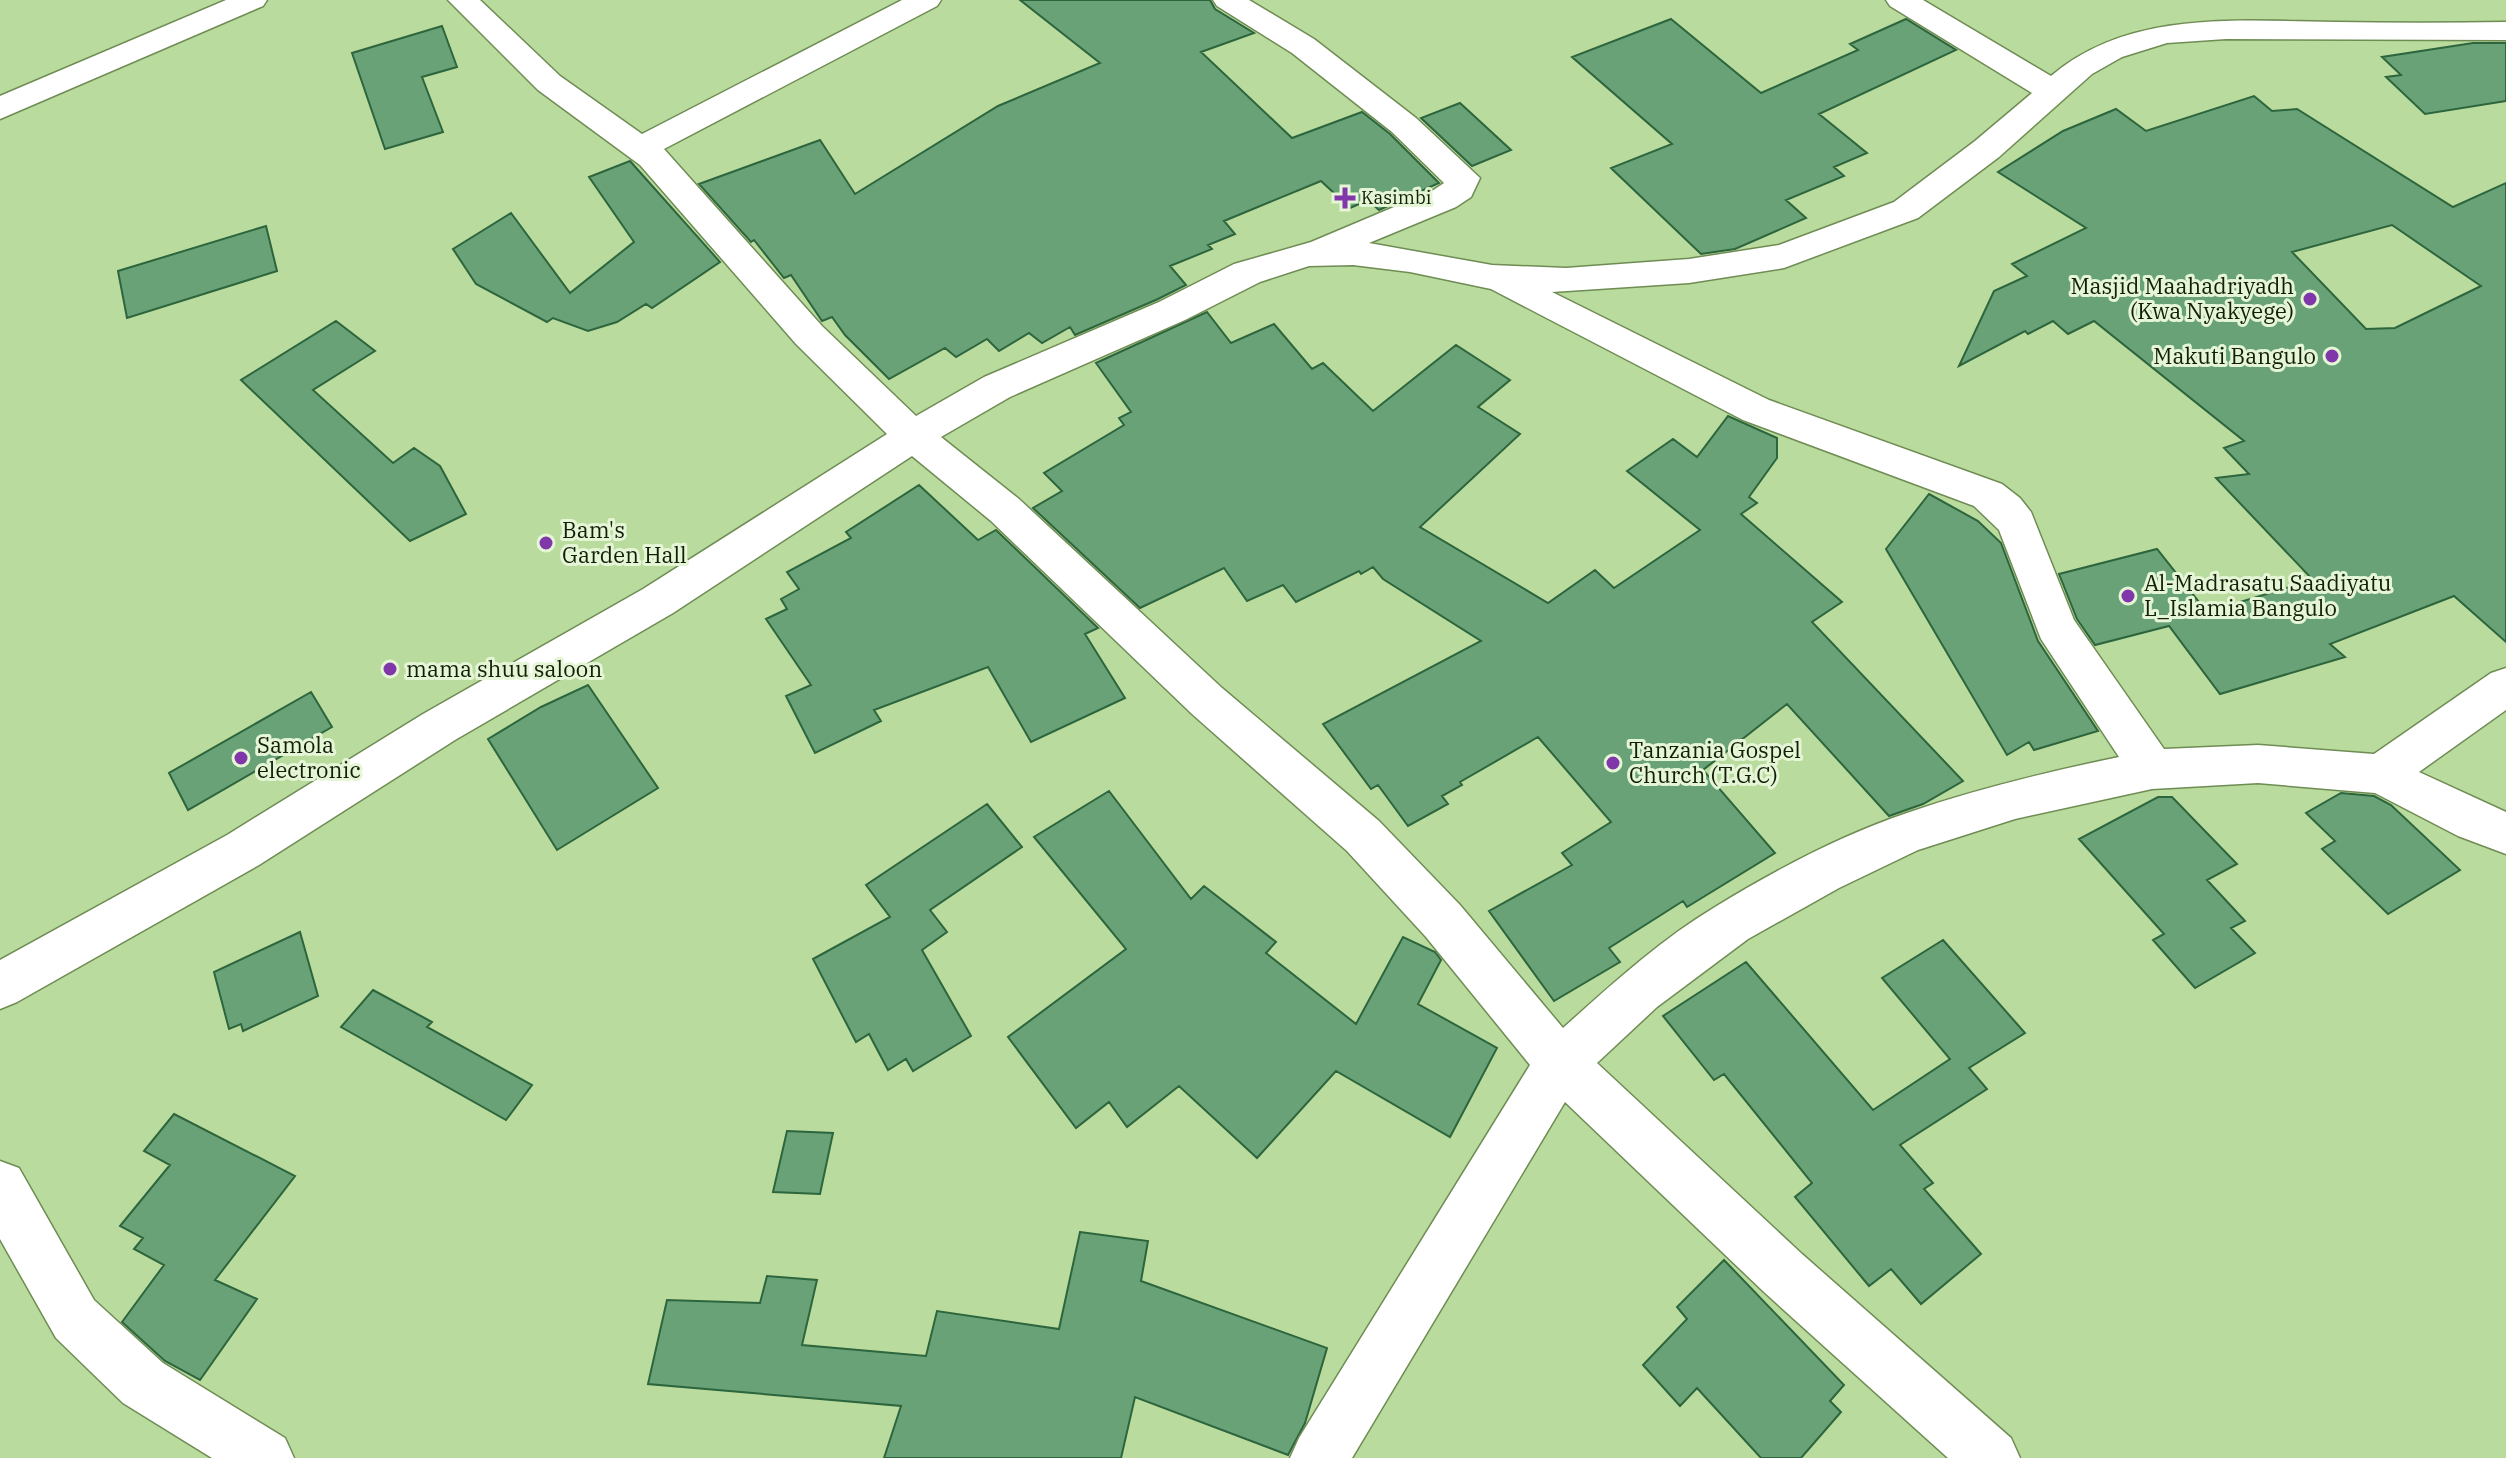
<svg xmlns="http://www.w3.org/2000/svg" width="2506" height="1458" viewBox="0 0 2506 1458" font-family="'IBM Plex Serif',serif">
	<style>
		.building { fill: #69a277; stroke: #2d653d; stroke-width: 2; fill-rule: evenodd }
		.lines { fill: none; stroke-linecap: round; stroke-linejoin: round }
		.minor-casing { stroke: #6e8c53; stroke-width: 3 }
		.minor { fill: #fff; fill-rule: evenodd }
		.poi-dot { fill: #8037a9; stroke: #e5f6d7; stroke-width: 3 }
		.labels { text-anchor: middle; stroke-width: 6; stroke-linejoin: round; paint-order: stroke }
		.far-poi-label { font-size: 18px; fill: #131e07; stroke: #e5f6d7; text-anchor: start }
		.poi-label { font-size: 22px; fill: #131e07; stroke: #e5f6d7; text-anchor: start }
	</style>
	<rect width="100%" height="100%" fill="#badb9e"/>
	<path class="building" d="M1020 0H1210L1215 9 1254 33 1201 52 1292 138 1362 112 1390 134 1439 183 1379 210 1368 200 1350 208 1321 181 1224 221 1235 234 1208 245 1212 249 1170 266 1186 285 1158 299 1075 335 1070 327 1042 343 1029 333 999 351 987 339 956 357 945 348 889 379 845 335 832 317 822 321 791 275 784 278 754 240 751 242 699 184 820 140 855 194 998 106 1100 63Z
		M1671 19 1761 93 1858 50 1850 44 1906 19 1956 50 1819 114 1867 153 1834 167 1844 176 1786 200 1806 218 1735 249 1701 254 1611 168 1672 144 1572 57Z
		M442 26 457 67 422 77 443 132 385 149 352 53Z
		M2473 43H2506V101L2425 114 2386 77 2401 75 2382 57Z
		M2254 96 2272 111 2297 109 2453 207 2506 183V642L2454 596 2330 644 2345 657 2220 694 2169 626 2095 645 2077 619 2059 574 2157 549 2207 612 2313 580 2216 478 2249 474 2224 448 2244 441 2094 321 2068 334 2053 321 2028 334 2025 331 1959 366 1994 291 2027 276 2012 264 2086 228 1998 172 2063 131 2116 109 2146 131ZM2392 225 2481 286 2395 328 2366 329 2292 252Z
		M1460 103 1511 150 1472 166 1421 118Z
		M630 161 720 262 652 308 646 304 617 322 588 331 553 318 547 322 476 284 453 249 511 213 570 293 634 242 589 177Z
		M266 226 277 271 127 318 118 271Z
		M1207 312 1231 343 1274 324 1312 369 1323 363 1373 411 1456 345 1510 380 1478 407 1520 434 1420 527 1548 603 1595 570 1614 588 1700 530 1627 471 1673 439 1697 457 1728 416 1777 438V458L1749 497 1757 503 1741 514 1842 602 1812 622 1963 781 1923 804 1889 816 1787 704 1703 770 1775 853 1687 907 1683 901 1609 948 1620 962 1554 1001 1489 911 1572 865 1562 853 1611 822 1538 737 1460 782 1462 785 1442 796 1448 804 1408 826 1378 785 1371 789 1323 724 1481 641 1383 579 1373 567 1361 574 1359 571 1296 602 1283 585 1247 601 1224 568 1140 608 1033 508 1062 491 1044 473 1124 425 1119 418 1131 412 1096 363Z
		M336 321 375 351 313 390 393 463 414 448 440 466 466 514 410 541 241 380Z
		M919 485 978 540 996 530 1098 628 1085 634 1125 698 1031 742 988 667 874 710 881 721 815 753 786 696 811 685 766 619 787 609 781 599 799 589 787 572 851 538 846 532Z
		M1929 494 1978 521 2001 543 2038 641 2098 731 2034 750 2029 742 2007 755 1886 549Z
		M588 685 658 788 557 850 488 739 541 707Z
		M311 692 332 727 188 810 169 773Z
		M1109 791 1191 899 1204 886 1276 942 1266 953 1356 1024 1403 937 1435 952 1441 960 1418 1004 1497 1048 1450 1137 1336 1071 1257 1158 1179 1086 1127 1127 1109 1102 1076 1128 1008 1037 1126 949 1034 837Z
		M2341 793 2374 796 2391 805 2460 870 2388 914 2322 849 2335 841 2306 813Z
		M2158 797H2172L2237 864 2207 880 2245 921 2231 928 2255 953 2195 988 2153 940 2164 934 2079 839Z
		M987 804 1022 847 930 910 947 932 922 950 971 1036 913 1071 906 1059 888 1070 869 1034 856 1042 813 959 890 917 866 885Z
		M300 932 318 996 243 1031 241 1024 229 1029 214 972Z
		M1943 940 2025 1033 1969 1068 1987 1089 1900 1145 1933 1183 1924 1189 1981 1254 1921 1304 1891 1269 1869 1286 1795 1197 1812 1183 1724 1074 1714 1080 1663 1016 1746 962 1873 1110 1950 1059 1882 978Z
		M373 990 432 1022 427 1027 532 1085 506 1120 341 1027Z
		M174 1114 295 1176 215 1280 257 1299 200 1380 165 1361 122 1322 164 1265 134 1249 143 1238 120 1226 170 1165 144 1151Z
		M787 1131 833 1133 820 1194 773 1192Z
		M1080 1232 1148 1241 1141 1281 1327 1348 1305 1423 1288 1455 1135 1397 1121 1458H884L901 1406 648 1384 667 1300 760 1303 767 1276 817 1280 802 1345 926 1356 937 1311 1059 1329Z
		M1724 1260 1844 1385 1830 1401 1841 1412 1801 1458H1761L1697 1388 1680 1406 1643 1365 1687 1319 1677 1307Z"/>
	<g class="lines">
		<g class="minor-casing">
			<path id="minor" d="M226 0H267L263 6 0 119V96Z
				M448 0H480L560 76 642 134 902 0H941L937 6 664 149 822 326 916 416 984 377 1159 302 1234 264 1311 242 1432 191 1444 183 1392 132 1292 53 1217 6 1213 0H1249L1314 39 1416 118 1480 178 1471 197 1456 207 1369 243 1492 265 1566 268 1689 259 1779 245 1894 202 1975 141 2032 93 1890 6 1886 0H1923L2051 76C2130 9 2239 21 2336 22 2393 23 2449 23 2506 22V40L2226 39 2167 43 2122 57 2092 74 1999 157 1918 218 1784 268 1689 283 1552 292 1769 400 2002 484 2020 498 2031 512 2074 620 2164 749 2258 745 2374 754 2491 673 2506 668V710L2419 772 2506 812V854L2458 836 2375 793 2258 783 2152 789 2015 819 1918 850 1839 888 1748 939 1657 1007 1597 1063 1802 1254 2011 1438 2020 1458H1948L1764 1292 1565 1102 1352 1458H1290L1299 1438 1530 1065 1426 937 1347 851 1192 714 991 521 912 456 673 613 455 740 259 865 17 1002 0 1009V960L227 835 423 714 643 589 887 434 796 344 640 165 538 90ZM1353 265 1410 272 1491 289 1743 420 1974 506 1999 530 2041 639 2119 757C2047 772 1976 789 1907 813 1841 835 1774 871 1715 907 1660 940 1611 985 1563 1028L1460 905 1379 821 1222 688 1019 499 941 437 1010 397 1185 320 1260 282 1309 266Z
				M0 1161 19 1168 94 1300 163 1363 285 1438 294 1458H212L123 1403 56 1338 0 1239Z"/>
		</g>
		<use href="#minor" class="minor"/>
	</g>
	<g class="poi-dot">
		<path d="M1341 186h8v8h8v8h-8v8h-8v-8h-8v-8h8z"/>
		<circle cx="2310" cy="299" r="8"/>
		<circle cx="2332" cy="356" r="8"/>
		<circle cx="546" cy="543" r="8"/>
		<circle cx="2128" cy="596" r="8"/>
		<circle cx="390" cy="669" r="8"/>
		<circle cx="241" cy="758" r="8"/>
		<circle cx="1613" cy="763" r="8"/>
	</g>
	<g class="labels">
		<g class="far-poi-label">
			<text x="1361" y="204">Kasimbi</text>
		</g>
		<g class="poi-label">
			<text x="2294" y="294" text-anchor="end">Masjid Maahadriyadh<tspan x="2294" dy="25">(Kwa Nyakyege)</tspan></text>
			<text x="2316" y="364" text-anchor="end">Makuti Bangulo</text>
			<text x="562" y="538">Bam's<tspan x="562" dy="25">Garden Hall</tspan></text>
			<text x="2144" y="591">Al-Madrasatu Saadiyatu<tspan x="2144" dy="25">L_Islamia Bangulo</tspan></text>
			<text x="406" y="677">mama shuu saloon</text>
			<text x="257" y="753">Samola<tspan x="257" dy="25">electronic</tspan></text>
			<text x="1629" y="758">Tanzania Gospel<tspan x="1629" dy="25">Church (T.G.C)</tspan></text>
		</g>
	</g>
</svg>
